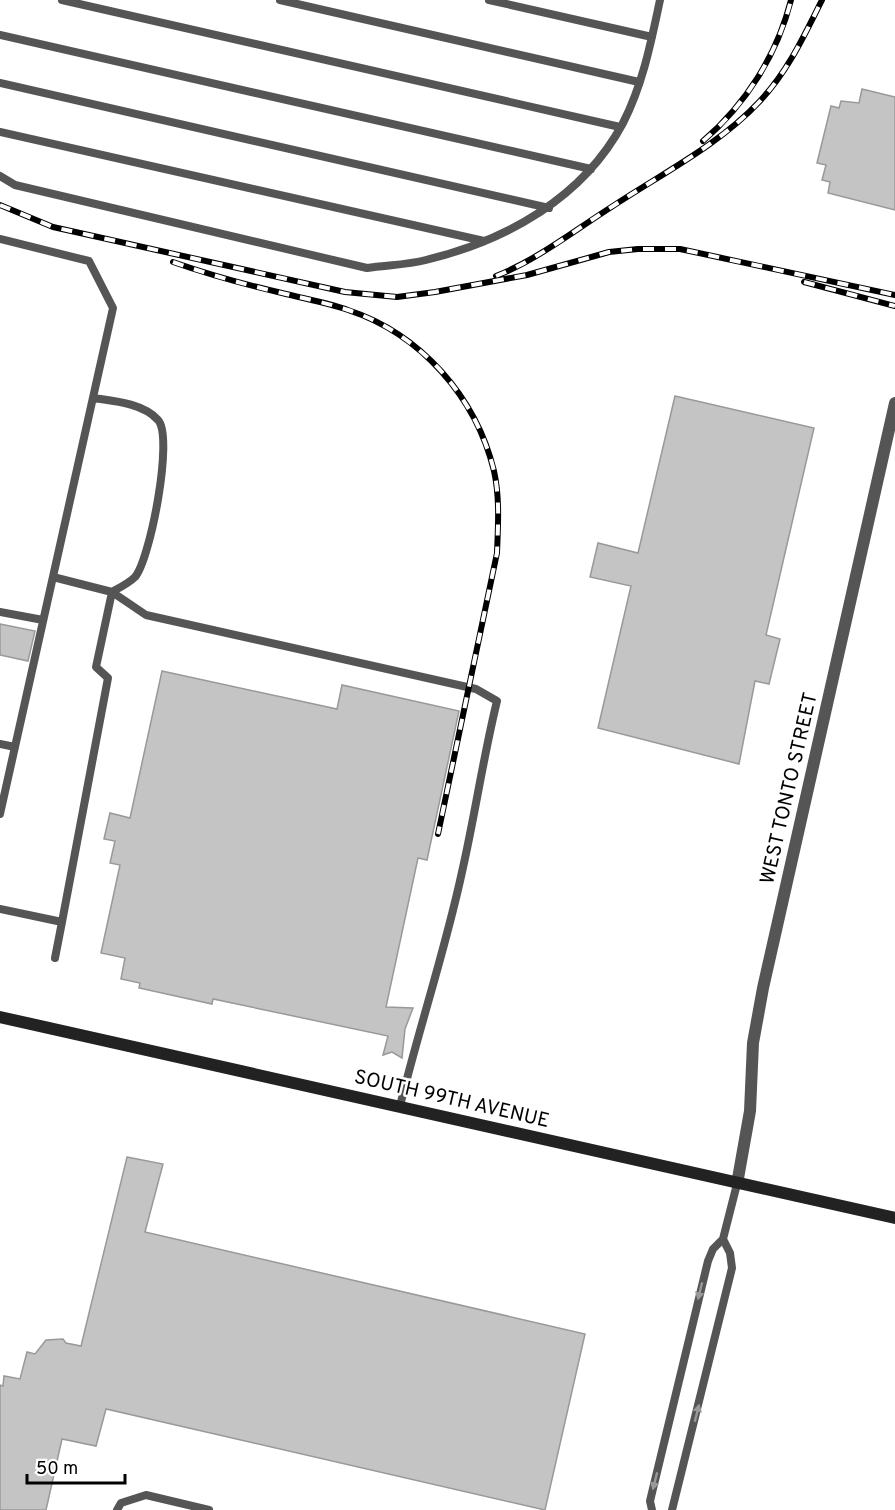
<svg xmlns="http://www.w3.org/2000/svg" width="895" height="1510" viewBox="0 0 895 1510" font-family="Overpass,sans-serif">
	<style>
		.building { fill: #c4c4c4; stroke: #999; stroke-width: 1.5 }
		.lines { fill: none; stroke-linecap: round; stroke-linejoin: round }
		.lane { stroke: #555; stroke-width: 8 }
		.street { stroke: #555; stroke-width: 12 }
		.secondary { stroke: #222; stroke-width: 12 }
		.rail-casing { stroke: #000; stroke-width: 6 }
		.rail { stroke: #fff; stroke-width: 4; stroke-dasharray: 11; stroke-linecap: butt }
		.oneway { fill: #999 }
		.labels { text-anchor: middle; stroke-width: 5; stroke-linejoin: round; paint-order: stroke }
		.street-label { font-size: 20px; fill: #000; stroke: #fff }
	</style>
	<rect width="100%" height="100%" fill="#fff"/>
	<path class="building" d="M862 89 895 97V210L828 193 830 182 822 180 826 165 817 163 831 106 839 108 841 101 859 103Z
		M675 396 814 428 766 635 780 639 769 684 755 681 739 764 598 728 631 586 590 577 598 543 638 553Z
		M0 624 35 631 28 661 0 655Z
		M162 671 337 709 342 685 459 711 427 860 418 858 386 1007 413 1008 405 1029 402 1058 392 1052 383 1055 388 1036 213 999 212 1004 139 988 140 983 121 979 125 958 101 953 120 865 110 863 115 841 104 839 110 813 130 818Z
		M127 1157 163 1164 145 1232 585 1334 545 1510 106 1409 96 1446 62 1439 46 1510H0V1385L3 1386 4 1376 20 1379 27 1352 35 1354 46 1340 63 1339 66 1343 81 1346Z"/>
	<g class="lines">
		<path class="lane" d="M62 0 620 127
			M280 0 639 82
			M489 0 652 37
			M0 35 591 169
			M0 83 549 208
			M0 132 484 241
			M0 176 15 185 367 268C386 265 407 265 426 260 507 240 583 198 623 123 643 84 651 42 660 0
			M0 239 89 261 113 308 0 814
			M93 398C113 401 143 403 158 420 174 437 150 560 135 577 129 583 119 588 112 592L146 615 476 689 497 701C483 758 475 815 462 872 445 951 419 1028 400 1106
			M0 612 43 620
			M0 744 15 747
			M0 909 62 922 108 678 96 667 112 592 53 577
			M55 958 62 922
			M117 1510 121 1503 146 1495 209 1510
			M652 1510 650 1501 708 1261 713 1249 723 1239 737 1184
			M672 1510 732 1268 730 1253 723 1239"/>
		<path class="street" d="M737 1184 750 1111 753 1043 763 988 895 403"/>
		<path class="secondary" d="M0 1017 895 1218"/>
		<g class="rail-casing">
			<path id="rail" d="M703 141C746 104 777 55 791 0
				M0 205 53 227 345 292 397 297 435 292 527 275 609 252 638 249H680L895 295
				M173 262C210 275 247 285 286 294 306 299 328 303 348 310 421 334 476 397 494 471 500 498 498 526 497 553L438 834
				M496 276C537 260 575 230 613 206 663 173 719 145 760 101 788 71 804 36 822 0
				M804 282 895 306"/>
		</g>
		<use href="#rail" class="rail"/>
	</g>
	<defs><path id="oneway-solid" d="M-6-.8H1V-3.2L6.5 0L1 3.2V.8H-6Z" transform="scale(1.5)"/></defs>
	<g class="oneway">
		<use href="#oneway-solid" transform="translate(700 1291) rotate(104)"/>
		<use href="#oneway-solid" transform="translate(697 1413) rotate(-76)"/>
		<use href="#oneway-solid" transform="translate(655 1481) rotate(104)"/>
	</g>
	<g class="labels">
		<g class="street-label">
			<text transform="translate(788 788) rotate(-77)" y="7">WEST TONTO STREET</text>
			<text transform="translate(452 1098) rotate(13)" y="7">SOUTH 99TH AVENUE</text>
		</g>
	</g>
	<path d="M27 1474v9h98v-9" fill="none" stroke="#000000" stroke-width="3"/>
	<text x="36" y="1474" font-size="18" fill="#000000" stroke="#ffffff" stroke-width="4.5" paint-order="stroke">50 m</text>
</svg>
